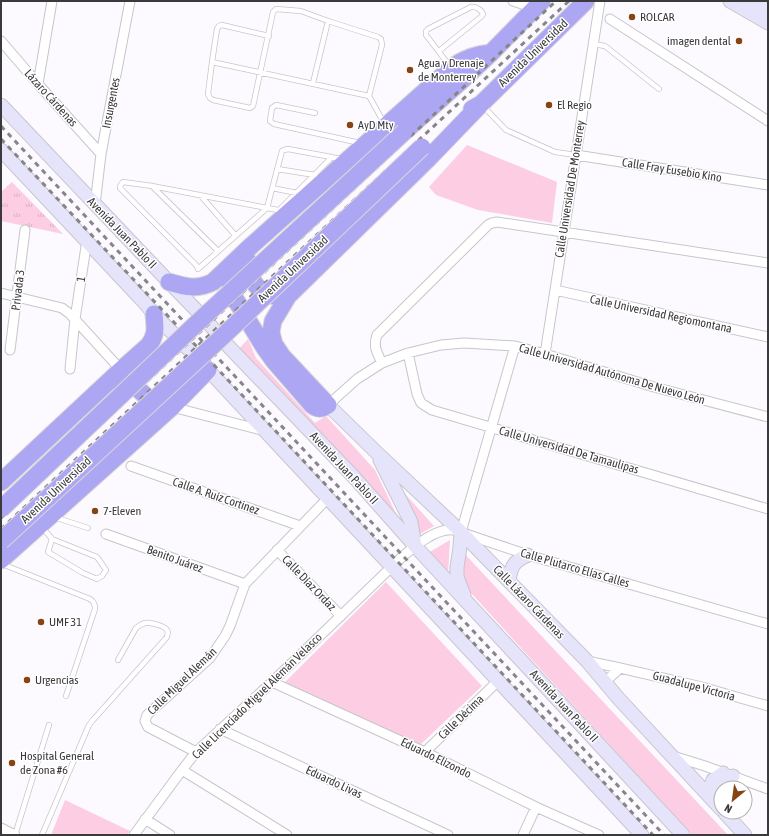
<svg xmlns="http://www.w3.org/2000/svg" width="769" height="836" viewBox="0 0 769 836" font-family="'Asap Condensed',sans-serif">
	<style>
		.grass { fill: url(#grass-tufts) }
		.park { fill: #fccde3 }
		.lines { fill: none; stroke-linecap: round; stroke-linejoin: round }
		.lane-casing { stroke: #c8c5cb; stroke-width: 6 }
		.street-casing { stroke: #c8c5cb; stroke-width: 11 }
		.secondary-casing { stroke: #c8c5cb; stroke-width: 15 }
		.highway-casing { stroke: #d8d7d8; stroke-width: 19 }
		.lane { stroke: #fff; stroke-width: 4.5 }
		.street { stroke: #fff; stroke-width: 9 }
		.secondary { stroke: #e6e4fb; stroke-width: 13 }
		.highway { stroke: #ada6f2; stroke-width: 17 }
		.rail { stroke: #868588; stroke-width: 3; stroke-dasharray: 5 5; stroke-linecap: butt }
		.highway-bridge-casing { stroke: #d8d7d8; stroke-width: 19; stroke-linecap: butt }
		.highway-bridge { stroke: #ada6f2; stroke-width: 17 }
		.poi-dot { fill: #864314; stroke: #fff; stroke-width: 1.5 }
		.labels { text-anchor: middle; stroke-width: 3; stroke-linejoin: round; paint-order: stroke }
		.poi-label { font-size: 12px; fill: #3a393b; stroke: #fff; text-anchor: start }
		.street-label { font-size: 12px; fill: #3a393b; stroke: #fff }
	</style>
	<defs>
		<pattern id="grass-tufts" width="24" height="20" patternUnits="userSpaceOnUse"><rect width="24" height="20" fill="#fccde3"/><path d="M3 7l-1-3M5 7V3M7 7l1-3M15 17l-1-3M17 17v-4M19 17l1-3" fill="none" stroke="#d9b1c4"/></pattern>
	</defs>
	<rect width="100%" height="100%" fill="#fdfaff"/>
	<path class="grass" d="M12 182 63 234 1 221V192Z"/>
	<path class="park" d="M467 145 557 182 552 223 478 210 436 195 429 187Z
		M248 339 256 358 315 423 326 416 375 470 401 524 236 352Z
		M388 475 434 526 420 534Z
		M450 540 448 575 428 553Z
		M461 550 728 835H692L459 580Z
		M386 582 482 686 419 746 282 685Z
		M65 800 130 831 127 835H51Z"/>
	<g class="lines">
		<g class="lane-casing">
			<path id="lane" d="M269 36 222 25 219 26 217 29 212 62 208 94 210 98 213 100 250 108 253 106 273 12 276 9 301 11 328 21
				M593 44 605 46 659 89
				M439 51 482 16 483 14C482 10 475 6 471 7L428 29 426 31V35L449 65
				M212 62 369 96
				M313 83 328 21 378 37 381 39 382 45 369 96 384 123
				M483 106 506 130 555 152 576 155
				M315 113 276 105 272 108 270 121 274 124 360 143
				M277 169 315 175
				M152 186 218 251
				M272 188 297 193
				M200 195 235 235
				M279 210 332 157
				M284 211 267 208 152 186 123 182C121 184 120 185 120 188L197 266 198 269 267 208 282 151 284 150 288 149 342 159
				M54 517 88 528
				M43 528 52 539 97 557 106 570 102 576 97 579 83 573 48 552 52 539
				M2 564 90 599C94 602 95 604 95 609L66 696
				M15 835 49 725
				M42 835 89 725 93 720 167 637C167 634 169 633 167 630 165 626 150 622 145 623 141 624 139 626 136 628L118 660"/>
		</g>
		<g class="street-casing">
			<path id="street" d="M513 1 534 8
				M610 19 768 121
				M1 41 38 84 101 154
				M38 84 52 1
				M576 155 768 185
				M95 205 101 154 130 1
				M555 290 768 337
				M1 293 62 308 70 314 121 370
				M10 350 25 230
				M408 353 417 394 421 403 432 410 768 509
				M545 354 600 1
				M382 363C377 353 373 346 377 335L488 225 492 223 497 222 768 263
				M70 369 75 319 87 240
				M328 405 357 379 382 363 408 353 441 345 464 343 515 346 545 354 654 387 768 417
				M172 407 265 431
				M131 466 300 526
				M461 532 515 346
				M106 534 245 584
				M277 550 341 616
				M587 661 620 668 702 687 768 706
				M272 682 425 752 536 807 599 835
				M605 682 620 668
				M220 729 448 835
				M196 752 148 727 145 721 147 715 210 658 225 636 230 626 245 584 327 499
				M425 752 498 681
				M673 756 705 766 768 789
				M182 770 287 835
				M145 819 170 835
				M1 828 15 835
				M134 835 182 770 196 752 272 682 403 556C416 545 436 528 454 530L528 555 768 624
				M523 835 536 807"/>
		</g>
		<g class="secondary-casing">
			<path id="secondary" d="M730 1 768 23
				M752 1 768 11
				M1 105 169 282 204 318 230 348 353 476 415 546 683 835
				M1 150 143 301 154 314 198 359 642 835
				M328 405 375 451 461 532 587 661 619 699 721 809
				M380 460 411 522 415 546
				M461 532 460 547 457 567V577L464 595
				M509 581C511 566 514 561 528 555
				M722 788 725 783 733 776
				M708 794 713 780 723 773
				M724 812 745 835"/>
		</g>
		<g class="highway-casing">
			<path id="highway" d="M472 109 481 104 586 1
				M404 132 459 83 491 53 542 1
				M248 261C248 264 248 268 249 271 252 286 266 297 282 297
				M235 262 231 274 230 281 231 287 234 297 264 347 274 361 312 405C318 410 322 409 328 405L282 356 274 344 271 332 273 321 288 296 427 160 481 104
				M169 282C186 287 197 290 213 282L251 246 451 68C463 59 476 54 491 53
				M118 382C122 383 127 383 130 385 144 390 153 404 153 418
				M1 482 121 370 149 345C157 334 155 327 154 314
				M1 560 172 407 208 370"/>
		</g>
		<use href="#lane" class="lane"/>
		<use href="#street" class="street"/>
		<use href="#secondary" class="secondary"/>
		<use href="#highway" class="highway"/>
		<path class="rail" d="M1 126 664 835
			M1 139 185 334 653 835
			M1 518 171 359 556 1
			M1 529 380 176 569 1"/>
		<g class="highway-bridge-casing">
			<path id="highway-bridge" d="M1 509 196 324 404 132
				M1 541 222 337 422 147"/>
		</g>
		<use href="#highway-bridge" class="highway-bridge"/>
	</g>
	<g class="poi-dot">
		<circle cx="632" cy="17" r="4"/>
		<circle cx="739" cy="41" r="4"/>
		<circle cx="410" cy="70" r="4"/>
		<circle cx="549" cy="105" r="4"/>
		<circle cx="350" cy="125" r="4"/>
		<circle cx="95" cy="511" r="4"/>
		<circle cx="41" cy="622" r="4"/>
		<circle cx="27" cy="680" r="4"/>
		<circle cx="12" cy="763" r="4"/>
	</g>
	<g class="labels">
		<g class="poi-label">
			<text x="640" y="21">ROLCAR</text>
			<text x="731" y="45" text-anchor="end">imagen dental</text>
			<text x="418" y="67">Agua y Drenaje<tspan x="418" dy="14">de Monterrey</tspan></text>
			<text x="557" y="109">El Regio</text>
			<text x="358" y="129">AyD Mty</text>
			<text x="103" y="515">7-Eleven</text>
			<text x="49" y="626">UMF 31</text>
			<text x="35" y="684">Urgencias</text>
			<text x="20" y="760">Hospital General<tspan x="20" dy="14">de Zona #6</tspan></text>
		</g>
		<g class="street-label">
			<text transform="translate(533 53) rotate(-44)" y="4">Avenida Universidad</text>
			<text transform="translate(51 98) rotate(48)" y="4">Lázaro Cárdenas</text>
			<text transform="translate(111 103) rotate(-79)" y="4">Insurgentes</text>
			<text transform="translate(672 170) rotate(9)" y="4">Calle Fray Eusebio Kino</text>
			<text transform="translate(570 189) rotate(-81)" y="4">Calle Universidad De Monterrey</text>
			<text transform="translate(122 233) rotate(46)" y="4">Avenida Juan Pablo II</text>
			<text transform="translate(293 269) rotate(-43)" y="4">Avenida Universidad</text>
			<text transform="translate(81 279) rotate(-81)" y="4">1</text>
			<text transform="translate(18 290) rotate(-83)" y="4">Privada 3</text>
			<text transform="translate(661 314) rotate(12)" y="4">Calle Universidad Regiomontana</text>
			<text transform="translate(612 374) rotate(16)" y="4">Calle Universidad Autónoma De Nuevo León</text>
			<text transform="translate(569 450) rotate(16)" y="4">Calle Universidad De Tamaulipas</text>
			<text transform="translate(344 468) rotate(47)" y="4">Avenida Juan Pablo II</text>
			<text transform="translate(56 490) rotate(-43)" y="4">Avenida Universidad</text>
			<text transform="translate(216 496) rotate(19)" y="4">Calle A. Ruíz Cortinez</text>
			<text transform="translate(175 559) rotate(20)" y="4">Benito Juárez</text>
			<text transform="translate(575 568) rotate(16)" y="4">Calle Plutarco Elías Calles</text>
			<text transform="translate(309 583) rotate(46)" y="4">Calle Díaz Ordaz</text>
			<text transform="translate(529 602) rotate(46)" y="4">Calle Lázaro Cárdenas</text>
			<text transform="translate(182 681) rotate(-44)" y="4">Calle Miguel Alemán</text>
			<text transform="translate(694 686) rotate(15)" y="4">Guadalupe Victoria</text>
			<text transform="translate(257 696) rotate(-44)" y="4">Calle Licenciado Miguel Alemán Velasco</text>
			<text transform="translate(564 706) rotate(47)" y="4">Avenida Juan Pablo II</text>
			<text transform="translate(461 717) rotate(-44)" y="4">Calle Décima</text>
			<text transform="translate(436 758) rotate(26)" y="4">Eduardo Elizondo</text>
			<text transform="translate(334 782) rotate(25)" y="4">Eduardo Livas</text>
		</g>
	</g>
	<rect width="769" height="836" fill="none" stroke="#3a393b" stroke-width="4"/>
	<g transform="translate(733 800) rotate(209)"><circle r="19" fill="#ffffff" stroke="#b0b0b1"/>
	<path d="M0-3L7 15L0 10L-7 15Z" fill="#864314"/>
	<text y="-6" font-size="11" font-weight="bold" text-anchor="middle" fill="#3a393b">N</text>
	</g>
</svg>
